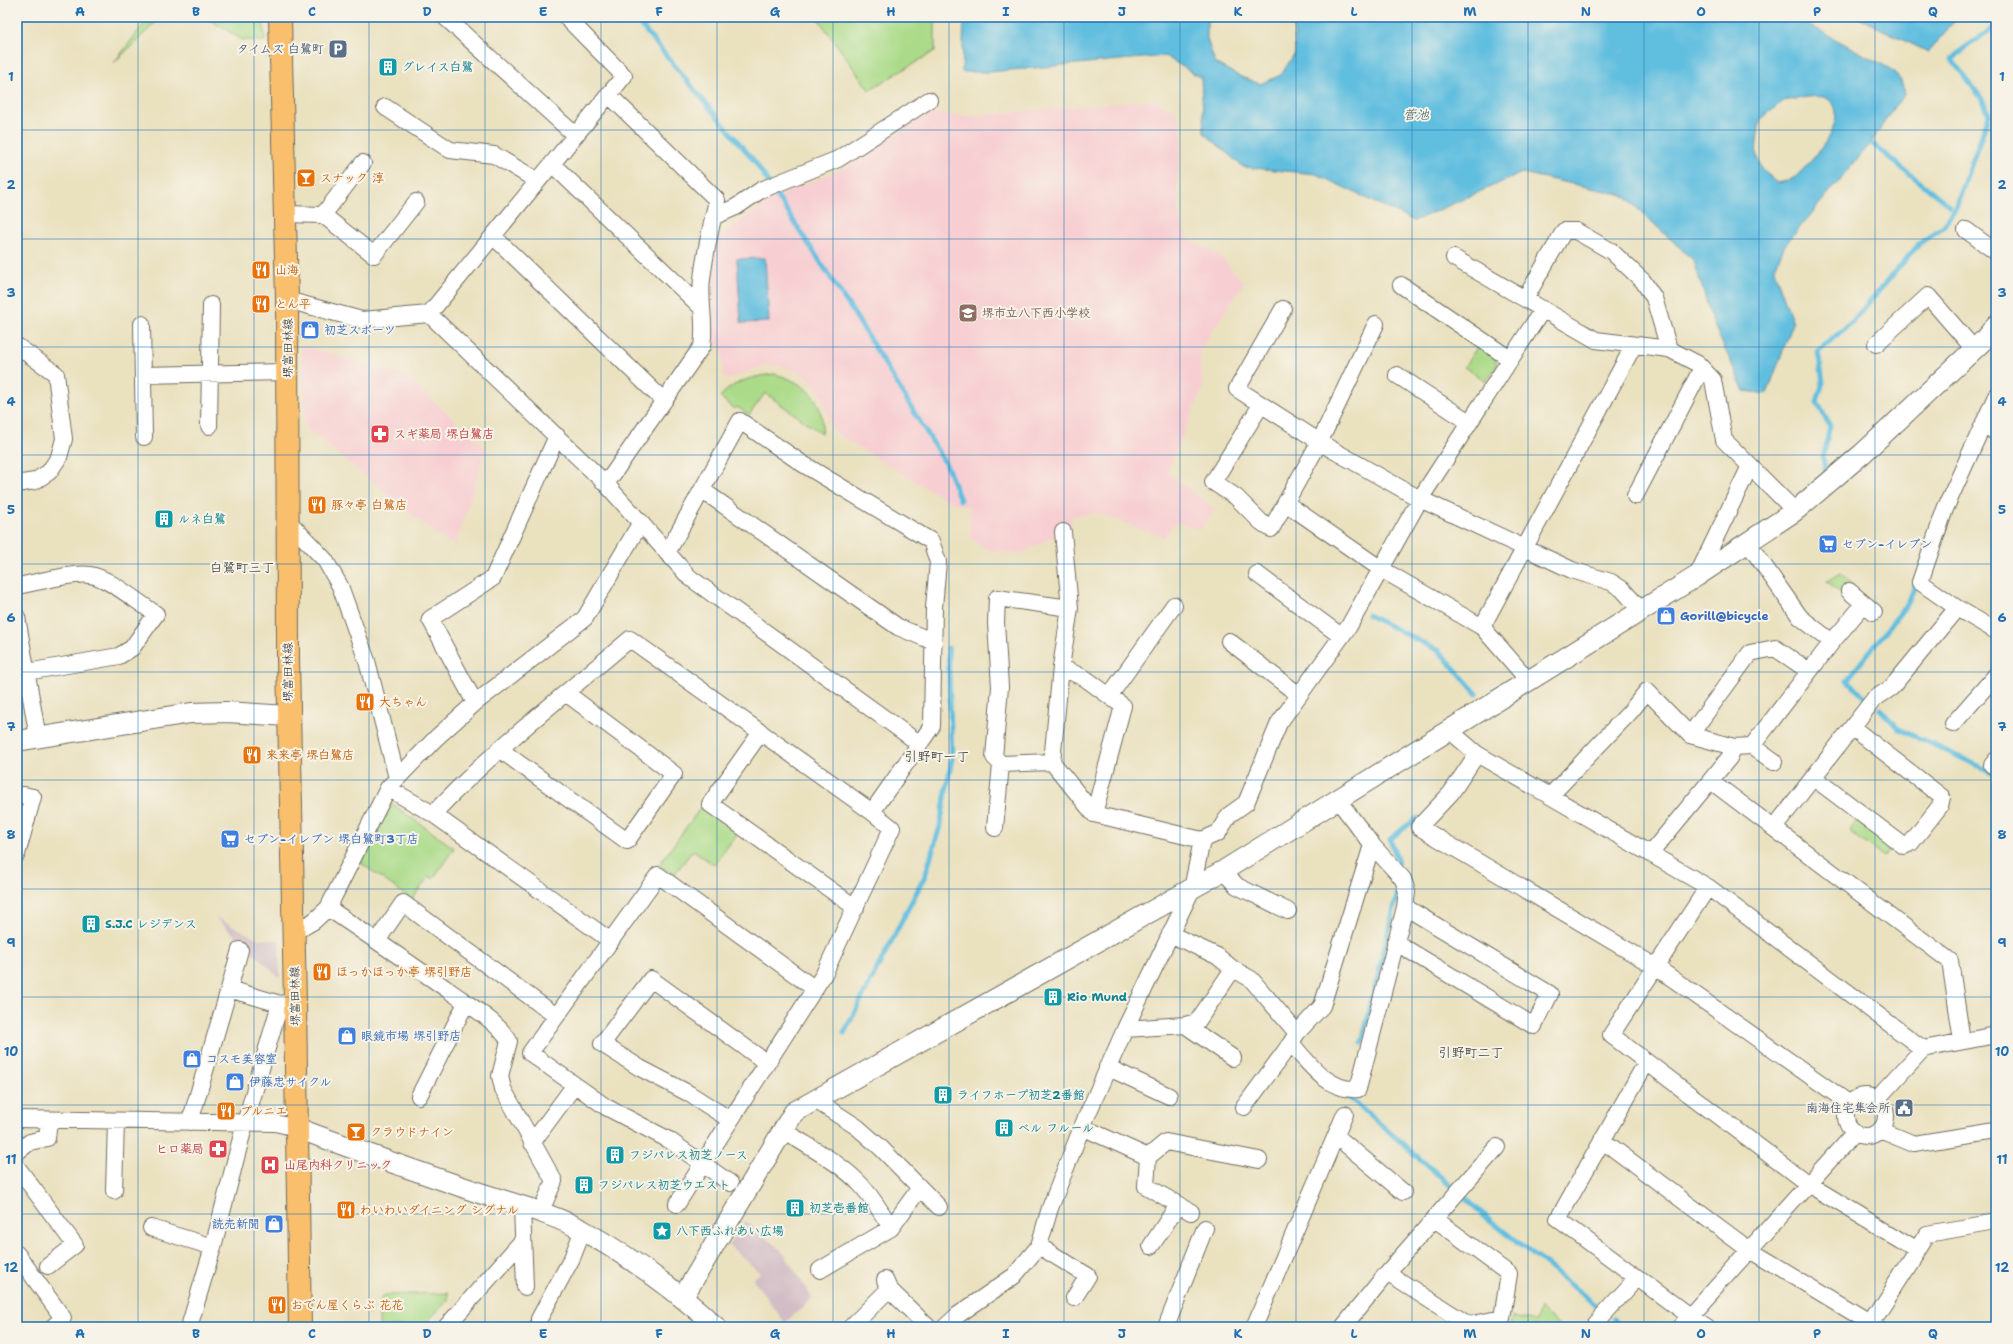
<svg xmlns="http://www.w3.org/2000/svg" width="2013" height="1344" viewBox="0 0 2013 1344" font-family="'Shantell Sans','Klee One',sans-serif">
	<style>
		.built { fill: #f7cfd2 }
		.industrial { fill: #d2bdc6 }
		.green { fill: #abdb89; stroke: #6b835a }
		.water { fill: #61bedf; stroke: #467485; fill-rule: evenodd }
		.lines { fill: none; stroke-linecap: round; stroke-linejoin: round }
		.stream { stroke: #61bedf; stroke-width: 5 }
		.minor-casing { stroke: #6e6b5f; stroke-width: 18 }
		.tertiary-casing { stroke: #6e6b5f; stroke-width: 22 }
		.primary-casing { stroke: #6e6b5f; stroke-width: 24 }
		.minor { stroke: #fff; stroke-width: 16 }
		.tertiary { stroke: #fff; stroke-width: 20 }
		.primary { stroke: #f9bf6d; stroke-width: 22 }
		.grid { fill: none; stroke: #1f6fb2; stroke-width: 1; stroke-opacity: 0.55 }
		.labels { text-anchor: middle; stroke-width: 4; stroke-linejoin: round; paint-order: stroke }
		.service-label { font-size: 12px; font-weight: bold; fill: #4e5e75; stroke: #f7f3e8; text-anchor: end }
		.culture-label { font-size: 12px; font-weight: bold; fill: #0d838f; stroke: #f7f3e8; text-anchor: start }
		.food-label { font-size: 12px; font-weight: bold; fill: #c56008; stroke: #f7f3e8; text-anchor: start }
		.education-label { font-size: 12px; font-weight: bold; fill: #785e54; stroke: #f7f3e8; text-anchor: start }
		.shop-label { font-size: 12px; font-weight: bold; fill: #366cbe; stroke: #f7f3e8; text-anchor: start }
		.street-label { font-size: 12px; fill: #2b2b2b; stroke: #f7f3e8 }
		.health-label { font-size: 12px; font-weight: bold; fill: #be3a42; stroke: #f7f3e8; text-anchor: start }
		.water-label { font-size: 13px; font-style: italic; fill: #3b5761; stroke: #f7f3e8 }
		.neighbourhood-label { font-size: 13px; fill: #2b2b2b; stroke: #f7f3e8 }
		.neatline { fill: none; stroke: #1f6fb2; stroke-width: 1.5 }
		.grid-label { font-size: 13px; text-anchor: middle; font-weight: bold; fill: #1f6fb2 }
	</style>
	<rect width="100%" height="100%" fill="#f7f3e8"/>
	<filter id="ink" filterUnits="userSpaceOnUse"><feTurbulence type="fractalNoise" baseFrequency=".025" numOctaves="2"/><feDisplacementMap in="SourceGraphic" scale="8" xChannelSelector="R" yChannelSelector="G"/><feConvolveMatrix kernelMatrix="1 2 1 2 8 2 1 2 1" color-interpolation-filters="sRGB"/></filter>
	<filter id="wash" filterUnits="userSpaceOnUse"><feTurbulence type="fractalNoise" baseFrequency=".012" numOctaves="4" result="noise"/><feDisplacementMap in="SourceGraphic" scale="16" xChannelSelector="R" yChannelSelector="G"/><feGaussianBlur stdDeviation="0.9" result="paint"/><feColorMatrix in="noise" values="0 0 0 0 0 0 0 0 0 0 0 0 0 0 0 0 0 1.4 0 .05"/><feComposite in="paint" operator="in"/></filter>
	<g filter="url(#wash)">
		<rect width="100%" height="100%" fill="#eae1bf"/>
		<path class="built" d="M1154 100 1174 110 1179 119 1182 134 1177 191 1179 215 1186 234 1196 244 1219 255 1244 283 1199 351 1203 388 1167 472 1215 509 1200 530 1176 522 1164 537 1096 513 1071 517 1072 527 1020 554 988 550 970 538V507L948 501 837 434 833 429 820 392 808 378 795 371 776 365 762 366 728 379 723 376 722 348 714 344 712 280 718 238 772 198 844 168 928 113 969 116Z
			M301 345 407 377 486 449 455 546 440 537 305 427Z"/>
		<path class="industrial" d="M215 917 258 939 279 940 280 978Z
			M746 1221 784 1253 812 1298 785 1323 753 1279 760 1273 729 1245Z"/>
		<path class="green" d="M149 17H161L114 63Z
			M205 17H263L265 41 243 40Z
			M817 17H935V51L869 90Z
			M1478 346 1495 358 1497 366 1486 381 1464 367Z
			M775 374C806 383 825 399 822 434L765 393 749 415 737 407 735 409 720 397C733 381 755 376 775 374Z
			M1840 573 1854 585 1844 596 1827 581Z
			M391 803 454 848 433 879 429 876 412 900 361 863Z
			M701 807 737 834 714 865 693 850 674 875 659 865Z
			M1857 821 1892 847 1884 857 1849 831Z
			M448 1293V1300L422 1327H379V1302L384 1295Z
			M1540 1307 1561 1327H1501L1511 1324V1317L1536 1322Z"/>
		<path class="water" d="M964 17H1207V39L1215 63 1237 75 1260 84 1281 75 1295 53 1294 29 1286 17H1795L1894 71 1901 81 1905 95 1894 107 1871 143 1785 245 1774 270 1793 323 1767 394 1744 391 1713 323 1694 261 1623 195 1522 173 1414 221 1316 174 1243 167 1204 133 1201 78 1165 56 989 72H962ZM1814 96C1817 97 1823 96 1826 98 1856 113 1810 165 1795 177 1791 180 1783 182 1778 183 1750 162 1756 151 1760 120L1783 101Z
			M1857 17H1958L1928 52Z
			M765 258 769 322 741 323 737 259Z"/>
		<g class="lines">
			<path class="stream" d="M634 17 755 162 855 315 947 466 960 500
				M1871 143 1950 206
				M1825 470 1823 458 1830 426 1817 402 1823 382 1818 351 1852 322 1920 243 1943 227 1956 207 1989 115 1982 99 1952 60 1963 49 1996 26
				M1368 615 1439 651 1477 694
				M1864 697 1847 680 1908 603 1915 586
				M1880 709 1899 729 1996 774
				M1398 862 1390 839 1417 818
				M844 1033 925 876 940 826 952 758 948 648
				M1362 1043 1398 891
				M1346 1096 1356 1103 1491 1221 1597 1306
				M1614 1319 1623 1327"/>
		</g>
	</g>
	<g filter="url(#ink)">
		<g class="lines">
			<g class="minor-casing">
				<path id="minor" d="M445 17 575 135
					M385 107 450 150 494 155 538 181
					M363 163 323 215 374 255 416 202
					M552 164 701 307
					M285 214 323 215
					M713 217 736 207 761 190 838 159 929 100
					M1966 230 1996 252
					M493 236 664 401
					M1454 258 1596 340 1669 349 1698 364 1713 380 1724 440 1795 511
					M1401 285 1510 359
					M1525 299 1564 231H1576L1611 251 1643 281 1654 298 1669 349
					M287 300 362 320 429 314 624 76 566 17
					M1283 309 1237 389 1331 449 1420 499 1572 570 1611 582 1622 589 1641 610
					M429 314 606 484 689 577 920 744
					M142 324 144 437
					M1876 344 1928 296 1974 349
					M17 346 56 374 64 439 59 457 49 472 35 481 17 484
					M143 375 288 372
					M1397 375 1469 422
					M1996 396 1945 509 1920 582 1957 608 1996 631
					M1261 405 1213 482 1236 497 1261 522 1271 529 1320 441 1376 324
					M1984 422 1996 433
					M209 426 211 305
					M606 484 702 346C706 323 699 301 702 279 705 253 711 226 717 200L609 95
					M702 490 898 627 934 642
					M1635 496 1702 368
					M1287 504 1381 569 1482 627 1528 680
					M289 522 325 560 340 586 367 661 397 778
					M1748 543 1800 617 1832 642
					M667 553 740 421 803 464 931 541 938 562 934 607 932 726 872 812
					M1257 574 1341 636
					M1697 576 1750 466
					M17 586C36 583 72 572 90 575 108 577 140 604 156 614L132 648 119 656 27 672
					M1849 591 1874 612
					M17 617 38 738
					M1482 627 1634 345
					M1229 641 1299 695
					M1061 667 1052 762 1094 814
					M1110 695 1174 605
					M475 703 430 619 493 578 557 436
					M1953 724 1996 675
					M1449 730 1477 754 1708 887 1923 1049 1996 1035
					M761 732 710 804 856 908
					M1690 735 1750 653 1775 648 1809 671
					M1752 746 1774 762
					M499 749 627 841 674 774 566 693
					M1477 754 1451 793 1419 827 1656 967 1850 1104
					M1001 764 1052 762
					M1992 765 1996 760
					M1814 778 1904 846 1911 843 1940 806 1942 797 1853 728
					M1711 781 1950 961 1962 1041
					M388 788 433 814 611 941
					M17 796 24 795 33 797 17 854
					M1550 796 1630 712 1647 691 1690 735 1734 747
					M1338 800 1372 845 1403 879 1407 892 1405 907 1358 1089C1329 1092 1308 1063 1291 1043L1297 1033 1322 1006 1372 845
					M433 814C493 750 563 696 630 639L872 812 892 828 824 974 677 1204
					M995 828 1001 764 994 757 1000 687 996 623 997 598 1070 608
					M1774 828 1874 699 1891 688 1957 608
					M1202 840 1218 833 1229 815 1246 803 1279 723 1349 626 1420 499 1543 309
					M1650 854 1729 758 1734 747 1752 746 1832 642 1864 604
					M1223 871 1237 886 1288 911
					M1708 887 1611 1035 1808 1184 1916 1249
					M328 908C369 936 411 964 451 992 469 1005 499 1023 509 1041L500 1076 503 1089 554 1181 540 1213
					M294 932 314 921 328 908 388 788 436 738 475 703 585 618 641 522
					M1170 934 1217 956 1233 969 1251 979 1297 1033
					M377 941 403 903 556 1016
					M1395 942 1534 1026 1550 994 1405 907
					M229 989 240 950
					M1185 1025 1233 1058
					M1125 1029 1185 1025 1197 1022 1233 969
					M1646 1063 1558 1219 1689 1316 1706 1327
					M1107 1067 1169 1096
					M419 1096 466 1003
					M1846 1116a20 20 0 1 1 40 0a20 20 0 1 1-40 0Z
					M1877 1099 1923 1049
					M815 1100 857 1127 881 1148 939 1207
					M1244 1107 1291 1043
					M17 1119 275 1123 297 1128
					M729 1119 688 1093 640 1068 602 1044 651 979 767 1063
					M190 1122 229 989 280 1004
					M1082 1127 1148 1157 1166 1142 1259 1160
					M783 1130C808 1147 840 1162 861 1185 873 1198 882 1213 891 1228
					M1880 1130 1914 1144 1996 1131
					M1336 1136 1403 1192
					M1602 1140 1748 1249 1877 1327
					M532 1143 574 1086
					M17 1152 30 1142 47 1138 49 1120
					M1148 1157 1146 1186 1191 1212
					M17 1167 75 1245 48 1266
					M730 1183 669 1140 606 1107 530 1053 658 875 815 989
					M114 1191 116 1121
					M522 1207 525 1287
					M151 1228 213 1247
					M1039 1246 1088 1276 1074 1298
					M1151 1246 1178 1205
					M17 1254 63 1318 53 1327
					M820 1270 891 1228 919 1189
					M1387 1273 1469 1325 1502 1318 1509 1274 1435 1219
					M885 1280 889 1289 928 1327
					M539 1319 572 1258 583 1230
					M1870 1323 1927 1234 1996 1222
					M189 1327 213 1247 245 1123 280 1004 295 1002
					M446 1327 523 1240
					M851 1327 889 1289
					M945 1327 958 1315 1014 1276 1039 1246 1050 1208 1082 1127 1125 1029 1192 889 1202 840 1094 814 1123 706 1086 679 1061 667 1070 608 1063 532
					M1166 1327 1205 1228
					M1254 1327 1345 1114
					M1343 1327 1387 1273 1497 1147
					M1592 1327 1637 1278
					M1680 1327 1855 1132"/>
			</g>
			<g class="tertiary-casing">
				<path id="tertiary" d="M17 741 191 713 227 712 288 716
					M297 1128C355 1150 413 1170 471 1190 508 1203 550 1212 584 1231 632 1258 676 1290 716 1327
					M683 1297 794 1112 1223 871 1697 576 1795 511 1862 454 1984 340 1996 325"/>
			</g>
			<g class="primary-casing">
				<path id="primary" d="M280 17 287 300 288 659 295 1002 300 1327"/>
			</g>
			<use href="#minor" class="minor"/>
			<use href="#tertiary" class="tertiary"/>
			<use href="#primary" class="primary"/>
		</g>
	</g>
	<path class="grid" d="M138 17V1327M254 17V1327M369 17V1327M485 17V1327M601 17V1327M717 17V1327M833 17V1327M949 17V1327M1064 17V1327M1180 17V1327M1296 17V1327M1412 17V1327M1528 17V1327M1644 17V1327M1759 17V1327M1875 17V1327M17 130H1996M17 239H1996M17 347H1996M17 455H1996M17 564H1996M17 672H1996M17 780H1996M17 889H1996M17 997H1996M17 1105H1996M17 1214H1996"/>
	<defs>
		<g id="parking-square" transform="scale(1)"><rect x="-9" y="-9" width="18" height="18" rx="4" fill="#5c6f8a" stroke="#f7f3e8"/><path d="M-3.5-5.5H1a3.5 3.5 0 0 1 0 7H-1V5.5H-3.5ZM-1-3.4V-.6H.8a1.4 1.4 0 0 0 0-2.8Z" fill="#fff"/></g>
		<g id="building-square" transform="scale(1)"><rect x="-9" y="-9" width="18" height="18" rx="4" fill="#0f9aa8" stroke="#f7f3e8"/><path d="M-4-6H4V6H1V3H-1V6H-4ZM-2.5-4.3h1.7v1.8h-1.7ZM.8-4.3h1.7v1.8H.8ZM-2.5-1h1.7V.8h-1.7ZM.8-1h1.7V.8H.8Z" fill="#fff"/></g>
		<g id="bar-square" transform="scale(1)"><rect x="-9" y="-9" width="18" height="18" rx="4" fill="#e8710a" stroke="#f7f3e8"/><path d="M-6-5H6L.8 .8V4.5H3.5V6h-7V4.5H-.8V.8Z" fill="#fff"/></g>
		<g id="restaurant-square" transform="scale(1)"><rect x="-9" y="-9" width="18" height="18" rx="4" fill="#e8710a" stroke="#f7f3e8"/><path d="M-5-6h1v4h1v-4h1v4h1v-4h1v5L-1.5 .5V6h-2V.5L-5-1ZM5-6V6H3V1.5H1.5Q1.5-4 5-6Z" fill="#fff"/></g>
		<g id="school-square" transform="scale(1)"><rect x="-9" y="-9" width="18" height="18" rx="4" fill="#8d6e63" stroke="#f7f3e8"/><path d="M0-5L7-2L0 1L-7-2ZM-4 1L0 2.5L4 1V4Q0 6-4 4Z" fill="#fff"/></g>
		<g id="shop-square" transform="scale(1)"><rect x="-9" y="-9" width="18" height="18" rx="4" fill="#3f7fe0" stroke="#f7f3e8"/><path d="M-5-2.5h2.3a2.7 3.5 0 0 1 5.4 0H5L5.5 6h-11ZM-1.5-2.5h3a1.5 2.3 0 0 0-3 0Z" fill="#fff"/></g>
		<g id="pharmacy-square" transform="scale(1)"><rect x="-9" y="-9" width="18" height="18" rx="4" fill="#e0444e" stroke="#f7f3e8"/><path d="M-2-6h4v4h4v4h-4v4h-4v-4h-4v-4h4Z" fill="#fff"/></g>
		<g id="supermarket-square" transform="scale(1)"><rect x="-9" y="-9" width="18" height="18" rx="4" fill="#3f7fe0" stroke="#f7f3e8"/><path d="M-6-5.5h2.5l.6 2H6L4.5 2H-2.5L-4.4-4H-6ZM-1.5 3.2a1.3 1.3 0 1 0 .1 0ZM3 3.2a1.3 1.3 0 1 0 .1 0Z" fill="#fff"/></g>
		<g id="civic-square" transform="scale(1)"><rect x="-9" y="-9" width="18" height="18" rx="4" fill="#5c6f8a" stroke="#f7f3e8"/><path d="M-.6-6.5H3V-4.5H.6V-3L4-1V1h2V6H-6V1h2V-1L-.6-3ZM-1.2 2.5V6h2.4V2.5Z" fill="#fff"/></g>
		<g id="hospital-square" transform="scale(1)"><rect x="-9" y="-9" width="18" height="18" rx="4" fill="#e0444e" stroke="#f7f3e8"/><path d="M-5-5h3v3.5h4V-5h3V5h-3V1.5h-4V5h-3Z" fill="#fff"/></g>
		<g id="sight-square" transform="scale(1)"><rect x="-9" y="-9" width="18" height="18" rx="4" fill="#0f9aa8" stroke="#f7f3e8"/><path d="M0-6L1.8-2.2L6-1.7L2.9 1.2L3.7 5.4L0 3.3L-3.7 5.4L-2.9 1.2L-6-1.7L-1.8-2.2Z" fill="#fff"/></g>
	</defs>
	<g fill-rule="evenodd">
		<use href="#parking-square" x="338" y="49"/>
		<use href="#building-square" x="388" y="67"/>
		<use href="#bar-square" x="306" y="178"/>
		<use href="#restaurant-square" x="261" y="270"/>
		<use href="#restaurant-square" x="261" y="304"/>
		<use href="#school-square" x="968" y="313"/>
		<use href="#shop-square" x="310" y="330"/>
		<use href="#pharmacy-square" x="380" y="434"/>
		<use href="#restaurant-square" x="317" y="505"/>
		<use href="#building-square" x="164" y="519"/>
		<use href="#supermarket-square" x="1828" y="544"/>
		<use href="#shop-square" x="1666" y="616"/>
		<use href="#restaurant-square" x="365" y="702"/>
		<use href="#restaurant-square" x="252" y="755"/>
		<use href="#supermarket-square" x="230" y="839"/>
		<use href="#building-square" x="91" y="924"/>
		<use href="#restaurant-square" x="322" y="972"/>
		<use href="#building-square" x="1053" y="997"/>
		<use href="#shop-square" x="347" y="1036"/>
		<use href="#shop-square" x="192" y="1059"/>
		<use href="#shop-square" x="235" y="1082"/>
		<use href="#building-square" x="943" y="1095"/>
		<use href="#civic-square" x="1904" y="1108"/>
		<use href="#restaurant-square" x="226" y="1111"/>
		<use href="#building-square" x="1004" y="1128"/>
		<use href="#bar-square" x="356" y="1132"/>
		<use href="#pharmacy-square" x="218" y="1149"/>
		<use href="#building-square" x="615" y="1155"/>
		<use href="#hospital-square" x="270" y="1165"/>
		<use href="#building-square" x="584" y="1185"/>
		<use href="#building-square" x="795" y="1208"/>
		<use href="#restaurant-square" x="346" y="1210"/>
		<use href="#shop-square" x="274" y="1224"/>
		<use href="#sight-square" x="662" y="1231"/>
		<use href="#restaurant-square" x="277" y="1305"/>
	</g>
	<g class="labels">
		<g class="service-label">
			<text x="324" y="53">タイムズ 白鷺町</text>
			<text x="1890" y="1112">南海住宅集会所</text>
		</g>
		<g class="culture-label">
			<text x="402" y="71">グレイス白鷺</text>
			<text x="178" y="523">ルネ白鷺</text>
			<text x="105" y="928">S.J.C レジデンス</text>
			<text x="1067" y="1001">Rio Mund</text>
			<text x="957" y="1099">ライフホープ初芝2番館</text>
			<text x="1018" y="1132">ベル フルール</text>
			<text x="629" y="1159">フジパレス初芝ノース</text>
			<text x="598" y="1189">フジパレス初芝ウエスト</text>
			<text x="809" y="1212">初芝壱番館</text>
			<text x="676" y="1235">八下西ふれあい広場</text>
		</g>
		<g class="food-label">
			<text x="320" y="182">スナック 淳</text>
			<text x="275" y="274">山海</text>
			<text x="275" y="308">とん平</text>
			<text x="331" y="509">豚々亭 白鷺店</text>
			<text x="379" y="706">大ちゃん</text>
			<text x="266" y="759">来来亭 堺白鷺店</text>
			<text x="336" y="976">ほっかほっか亭 堺引野店</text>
			<text x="240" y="1115">プルニエ</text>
			<text x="370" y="1136">クラウドナイン</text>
			<text x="360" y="1214">わいわいダイニング シグナル</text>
			<text x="291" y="1309">おでん屋くらぶ 花花</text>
		</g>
		<g class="education-label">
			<text x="982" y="317">堺市立八下西小学校</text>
		</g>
		<g class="shop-label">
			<text x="324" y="334">初芝スポーツ</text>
			<text x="1842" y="548">セブン-イレブン</text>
			<text x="1680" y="620">Gorill@bicycle</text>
			<text x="244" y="843">セブン-イレブン 堺白鷺町3丁店</text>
			<text x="361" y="1040">眼鏡市場 堺引野店</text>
			<text x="206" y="1063">コスモ美容室</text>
			<text x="249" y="1086">伊藤忠サイクル</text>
			<text x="260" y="1228" text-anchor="end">読売新聞</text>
		</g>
		<g class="street-label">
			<text transform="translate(288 348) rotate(-90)" y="4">堺富田林線</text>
			<text transform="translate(288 672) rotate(-90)" y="4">堺富田林線</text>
			<text transform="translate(295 996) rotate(-91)" y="4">堺富田林線</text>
		</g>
		<g class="health-label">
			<text x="394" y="438">スギ薬局 堺白鷺店</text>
			<text x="204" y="1153" text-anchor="end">ヒロ薬局</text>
			<text x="284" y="1169">山尾内科クリニック</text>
		</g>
		<g class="water-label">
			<text x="1416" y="119">菅池</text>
		</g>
		<g class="neighbourhood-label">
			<text x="242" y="572">白鷺町三丁</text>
			<text x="937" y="761">引野町一丁</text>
			<text x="1471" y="1057">引野町二丁</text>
		</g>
	</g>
	<rect width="2013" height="1344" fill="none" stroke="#f7f3e8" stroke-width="44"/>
	<rect x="22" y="22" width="1969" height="1300" class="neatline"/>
	<g class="grid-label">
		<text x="80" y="16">A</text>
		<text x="196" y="16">B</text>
		<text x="312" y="16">C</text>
		<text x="427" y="16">D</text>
		<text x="543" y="16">E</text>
		<text x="659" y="16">F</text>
		<text x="775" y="16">G</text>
		<text x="891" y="16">H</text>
		<text x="1006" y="16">I</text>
		<text x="1122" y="16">J</text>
		<text x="1238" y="16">K</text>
		<text x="1354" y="16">L</text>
		<text x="1470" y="16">M</text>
		<text x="1586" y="16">N</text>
		<text x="1701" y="16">O</text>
		<text x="1817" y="16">P</text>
		<text x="1933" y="16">Q</text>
		<text x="11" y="81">1</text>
		<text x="2002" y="81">1</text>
		<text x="11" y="189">2</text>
		<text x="2002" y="189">2</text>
		<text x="11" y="297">3</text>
		<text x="2002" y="297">3</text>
		<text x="11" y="406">4</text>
		<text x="2002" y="406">4</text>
		<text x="11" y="514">5</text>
		<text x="2002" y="514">5</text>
		<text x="11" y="622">6</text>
		<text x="2002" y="622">6</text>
		<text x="11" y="731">7</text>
		<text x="2002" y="731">7</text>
		<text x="11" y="839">8</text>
		<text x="2002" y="839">8</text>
		<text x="11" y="947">9</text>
		<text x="2002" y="947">9</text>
		<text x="11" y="1056">10</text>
		<text x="2002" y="1056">10</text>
		<text x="11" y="1164">11</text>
		<text x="2002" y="1164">11</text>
		<text x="11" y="1272">12</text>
		<text x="2002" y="1272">12</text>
		<text x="80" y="1338">A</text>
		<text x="196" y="1338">B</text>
		<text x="312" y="1338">C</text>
		<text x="427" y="1338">D</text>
		<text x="543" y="1338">E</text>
		<text x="659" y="1338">F</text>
		<text x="775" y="1338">G</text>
		<text x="891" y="1338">H</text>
		<text x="1006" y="1338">I</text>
		<text x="1122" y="1338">J</text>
		<text x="1238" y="1338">K</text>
		<text x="1354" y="1338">L</text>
		<text x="1470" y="1338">M</text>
		<text x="1586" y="1338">N</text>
		<text x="1701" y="1338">O</text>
		<text x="1817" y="1338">P</text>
		<text x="1933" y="1338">Q</text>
	</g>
</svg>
